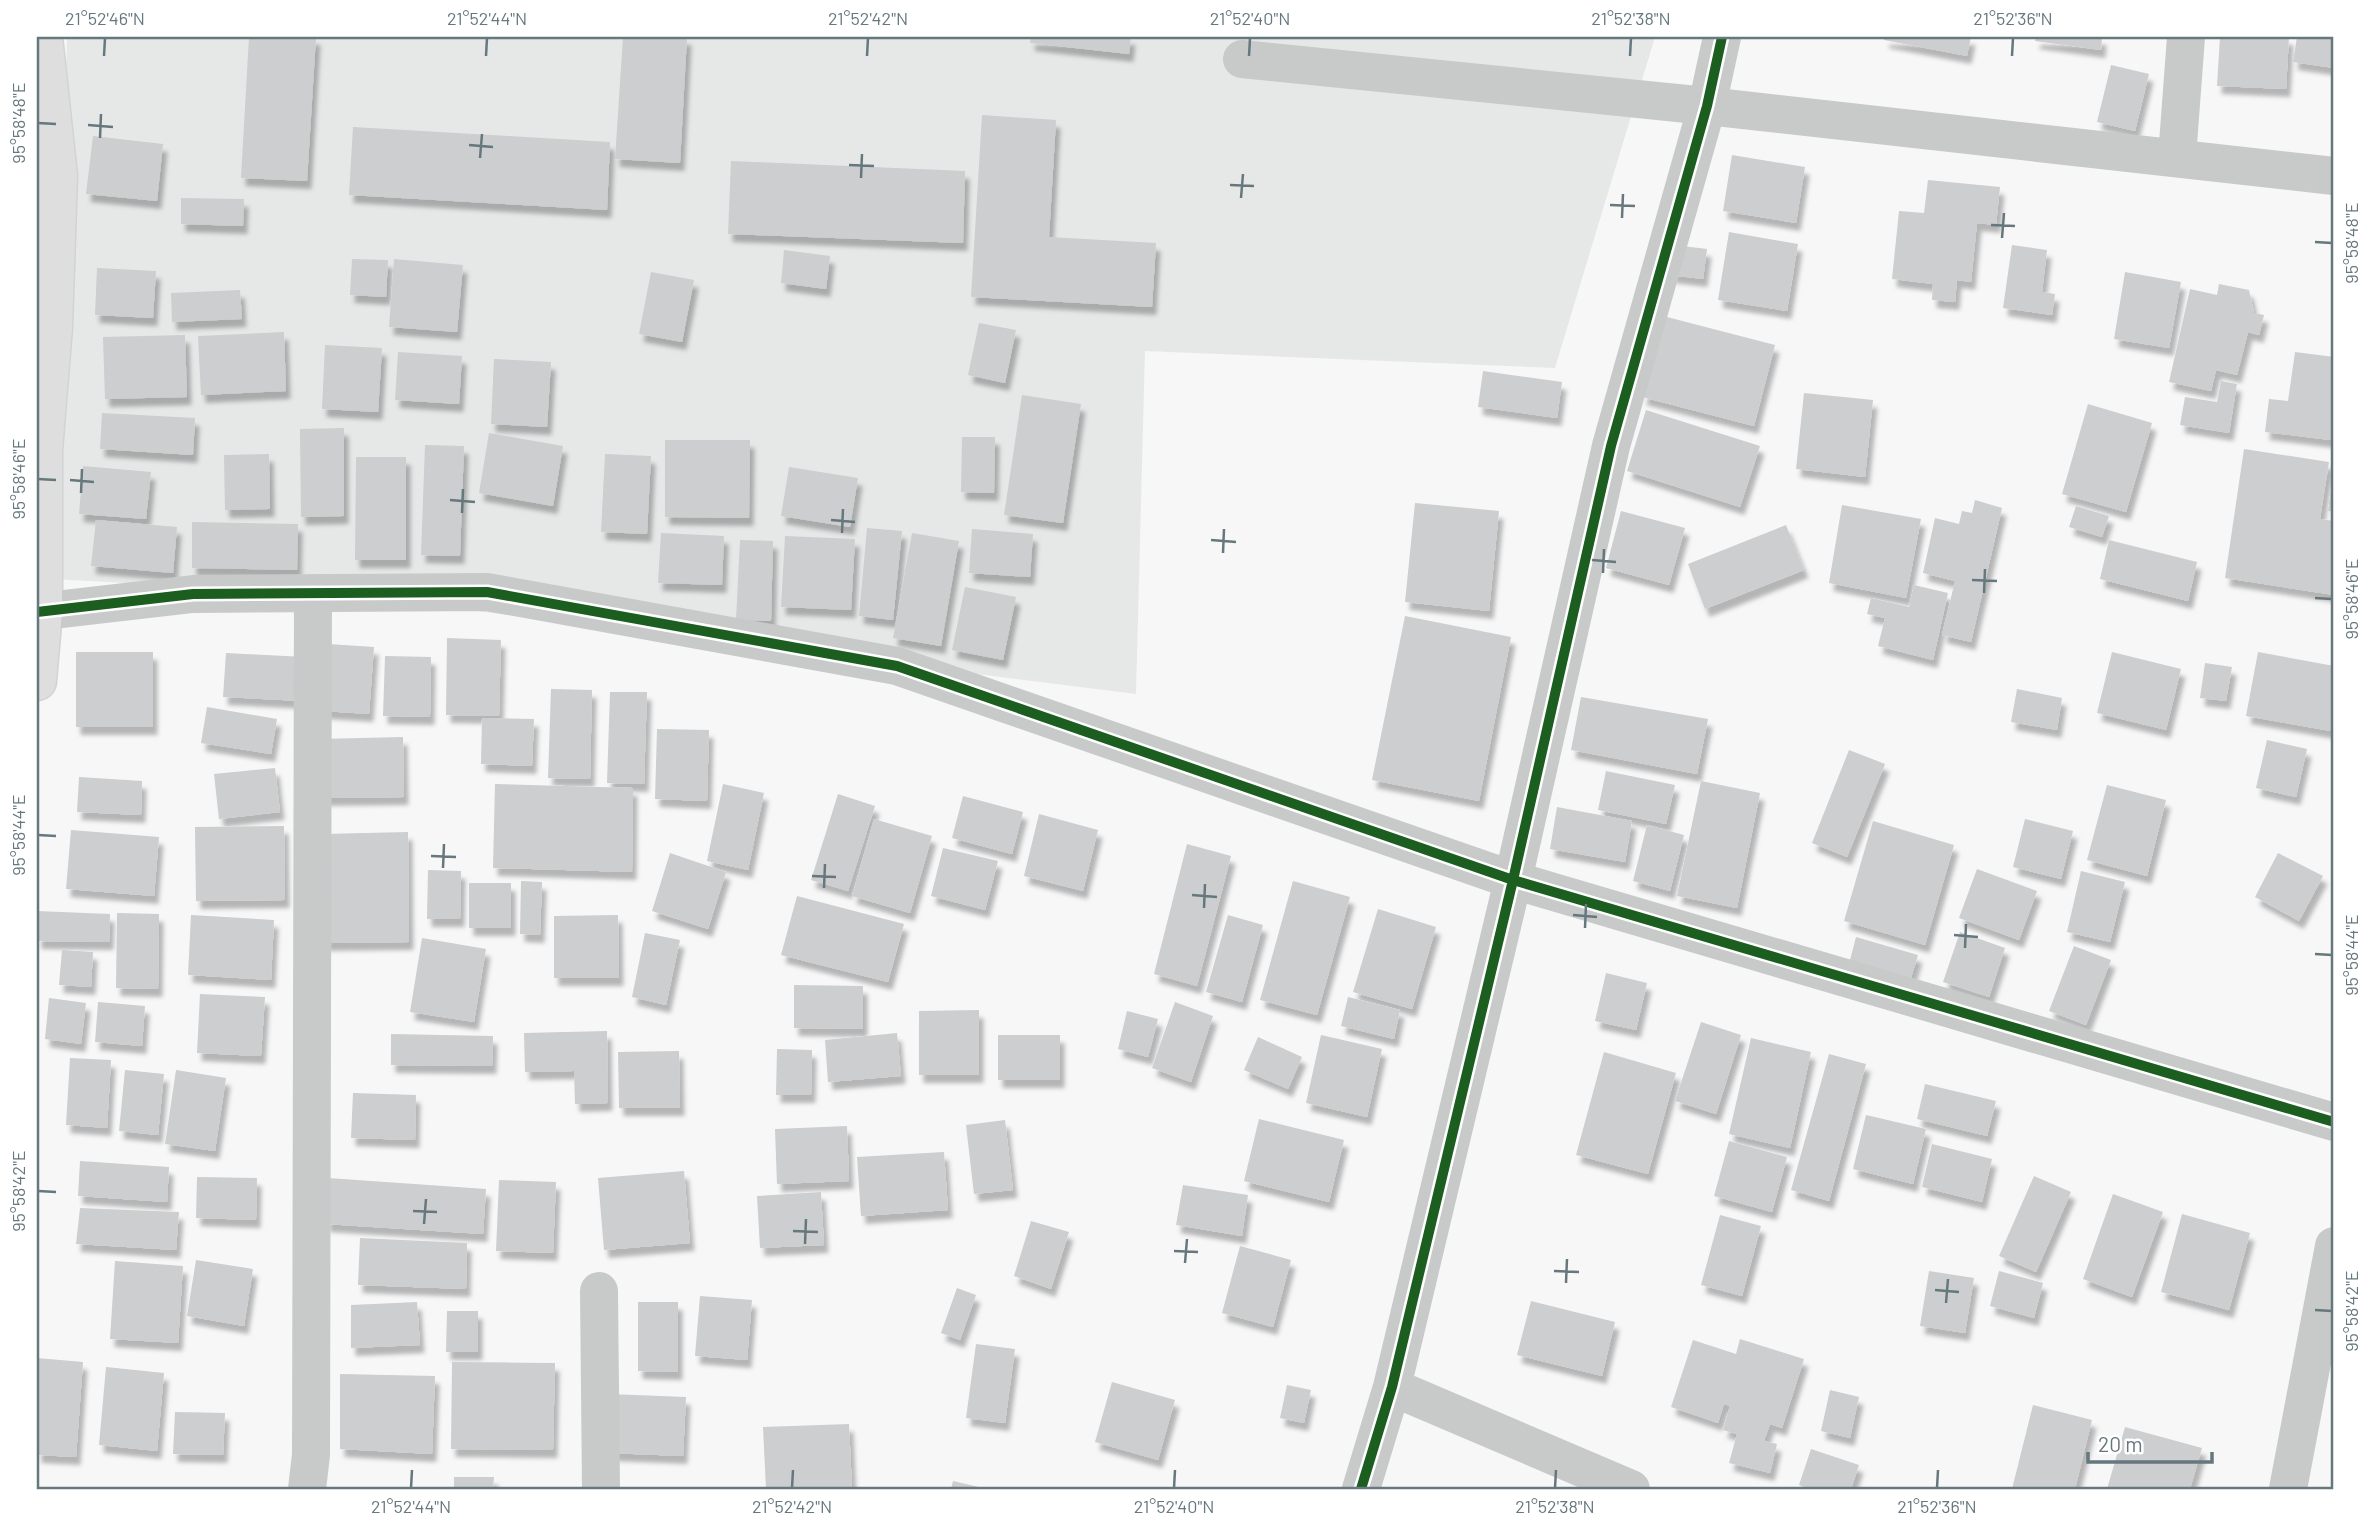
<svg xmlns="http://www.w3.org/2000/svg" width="2371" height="1526" viewBox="0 0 2371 1526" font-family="Barlow,sans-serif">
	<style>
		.built { fill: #e6e8e7 }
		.building { fill: #cccecf; filter: url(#shadow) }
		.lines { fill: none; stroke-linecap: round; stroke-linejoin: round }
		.major-casing { stroke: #d2d3d4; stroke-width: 41 }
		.minor { stroke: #c8caca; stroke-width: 38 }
		.major { stroke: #dedede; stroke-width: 38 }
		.cycleway-casing { stroke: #fff; stroke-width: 15 }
		.cycleway { stroke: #1b5e20; stroke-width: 10 }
		.ticks { fill: none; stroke: #66787e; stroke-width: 2.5 }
		.neatline { fill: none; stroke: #66787e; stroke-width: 2.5 }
		.ticks-label { font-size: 18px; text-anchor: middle; fill: #66787e }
	</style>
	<defs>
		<filter id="shadow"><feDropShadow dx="4.5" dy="8" stdDeviation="2" flood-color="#0004"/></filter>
	</defs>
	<rect width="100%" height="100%" fill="#f7f7f7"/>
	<path class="built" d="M67 37H1655L1555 368 1145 351 1136 694 350 595 52 579Z"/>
	<path class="building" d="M249 37H316L307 181 241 178Z
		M623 37H687L680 163 615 159Z
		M1031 37H1131L1129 54 1030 43Z
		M1885 37H1971L1967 56 1884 40Z
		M2036 37H2102L2101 50 2035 41Z
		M2220 37H2289L2286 89 2217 86Z
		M2297 37H2334V68L2293 62Z
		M2111 65 2149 74 2135 131 2097 122Z
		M982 115 1056 120 1049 237 1156 243 1152 307 971 297Z
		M353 127 610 142 607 210 349 195Z
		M93 136 163 144 157 201 86 194Z
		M1732 155 1805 167 1796 223 1723 211Z
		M731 161 965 171 963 243 728 234Z
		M1928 180 2000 187 1996 225 1977 223 1971 282 1957 280 1955 302 1932 300 1933 284 1892 279 1899 211 1924 213Z
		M181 198 244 199 243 226 181 224Z
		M1729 232 1798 244 1787 311 1718 300Z
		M1674 245 1707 249 1703 279 1670 275Z
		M2012 245 2047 250 2042 292 2055 294 2052 315 2003 308Z
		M784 250 830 256 826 289 781 283Z
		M352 259 388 260 386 297 350 295Z
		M394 259 463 265 457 332 389 327Z
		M97 268 156 271 153 318 95 315Z
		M651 272 694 280 682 342 639 334Z
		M2125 272 2181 282 2169 348 2114 339Z
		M2219 284 2249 290 2254 313 2264 315 2259 335 2248 332 2237 375 2216 370 2211 391 2169 382 2190 289 2217 295Z
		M240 290 242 319 172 322 171 293Z
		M1663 316 1775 345 1754 426 1642 397Z
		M979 323 1016 330 1005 383 968 375Z
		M284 332 286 391 201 395 198 336Z
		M185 335 187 397 105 399 103 337Z
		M325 345 382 348 378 412 322 409Z
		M398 352 462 356 459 404 395 400Z
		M2295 352 2334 357V408L2330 440 2265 432 2269 399 2288 401Z
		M494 359 551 362 547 427 491 424Z
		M1483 371 1562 382 1557 418 1478 407Z
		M2221 381 2237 384 2229 433 2180 425 2185 397 2217 402Z
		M1804 393 1873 400 1865 477 1796 469Z
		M1022 395 1081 404 1063 523 1004 515Z
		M2088 404 2152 423 2126 512 2062 494Z
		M1646 410 1760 446 1740 507 1627 471Z
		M102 413 195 418 193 455 100 449Z
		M344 428V516L301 517 300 429Z
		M489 433 563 446 553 506 479 493Z
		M962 437H995L994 493 961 492Z
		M665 440H750L749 518 665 517Z
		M425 445 464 446 460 556 421 555Z
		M2244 449 2329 462 2320 519 2334 521V595L2225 578Z
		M269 454 270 509 225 510 224 455Z
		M605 454 651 456 647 534 601 532Z
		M356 457H406V560H355Z
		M83 466 151 472 146 519 79 514Z
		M789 467 858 478 850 527 781 516Z
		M2333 474H2334V512L2328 511Z
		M1975 500 2002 508 1971 642 1942 635 1955 581 1923 573 1935 518 1959 524 1962 511 1972 513Z
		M1415 503 1499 511 1489 611 1405 602Z
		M1842 505 1921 519 1906 598 1829 583Z
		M2076 506 2109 516 2102 537 2069 527Z
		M1621 511 1685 528 1669 585 1606 568Z
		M96 520 177 527 173 573 91 566Z
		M192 522 298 524 297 570 192 568Z
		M1786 525 1804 570 1705 609 1688 564Z
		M867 528 902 531 893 620 859 616Z
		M972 529 1033 534 1030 577 969 573Z
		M661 533 724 536 722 585 658 583Z
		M912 533 959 541 941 646 893 638Z
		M785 536 855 539 851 610 781 607Z
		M740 540 773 541 771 621 736 620Z
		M2109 540 2197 562 2188 601 2100 579Z
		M1914 585 1948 593 1933 660 1878 646 1885 618 1867 614 1871 598 1909 607Z
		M965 587 1016 597 1003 660 952 650Z
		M1405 616 1511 637 1479 801 1372 780Z
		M447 638 501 640 499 716 446 715Z
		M328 644 374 647 369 714 323 711Z
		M76 652H153V727H76Z
		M2112 652 2181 669 2166 730 2097 713Z
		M2258 652 2334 666 2331 731 2246 716Z
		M226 653 304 657 302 701 223 697Z
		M385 656 431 657 430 717 383 716Z
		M2205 663 2232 667 2226 701 2200 698Z
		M551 689 592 690 590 779 548 778Z
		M2017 689 2062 698 2057 730 2011 722Z
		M610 692H647L644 784 607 783Z
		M1581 697 1708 719 1697 774 1571 750Z
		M207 707 277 719 271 754 201 743Z
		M482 718 534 719 532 766 481 764Z
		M657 729 709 730 707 801 655 799Z
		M403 737 404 797 320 798 319 739Z
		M2267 740 2307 749 2296 797 2256 788Z
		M1849 750 1885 764 1847 857 1812 843Z
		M275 768 280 812 219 819 214 774Z
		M1606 771 1675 785 1666 824 1598 810Z
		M79 777 142 781 141 815 77 812Z
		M1701 781 1760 793 1737 908 1677 896Z
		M495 784 633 788 632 872 493 868Z
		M723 784 764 793 748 870 707 861Z
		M2107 785 2166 800 2147 876 2087 860Z
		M838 794 875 806 848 891 811 880Z
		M963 796 1023 812 1012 854 952 838Z
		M1557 807 1632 821 1625 862 1550 849Z
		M1039 814 1098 830 1083 891 1024 876Z
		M874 819 932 836 910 913 852 896Z
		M2025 819 2073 831 2061 879 2013 867Z
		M1873 821 1954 845 1925 945 1844 921Z
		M1647 825 1684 835 1670 891 1633 881Z
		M284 826 285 900 196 901 195 827Z
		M71 830 159 837 154 896 66 889Z
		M408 832 409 942 324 943 323 834Z
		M1187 844 1231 856 1197 986 1154 974Z
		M943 848 998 861 985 910 931 896Z
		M670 853 726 872 708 929 652 911Z
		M2278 853 2323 876 2299 921 2255 897Z
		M1977 869 2037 891 2019 940 1959 918Z
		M428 870 461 871 460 919H427Z
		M2081 871 2125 882 2110 942 2067 932Z
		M521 881 542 882 540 935 520 934Z
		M1293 881 1350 897 1317 1015 1260 1000Z
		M469 883H511V928H469Z
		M797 896 904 924 888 982 781 955Z
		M1378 909 1436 927 1412 1009 1353 992Z
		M37 911 110 914 109 942 37 941Z
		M117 913 159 914 158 989 116 988Z
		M191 915 274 920 271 980 188 975Z
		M618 915 619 978H554V916Z
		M1228 915 1263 925 1242 1002 1206 992Z
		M1960 932 2005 948 1989 997 1943 982Z
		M645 933 680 940 666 1005 632 997Z
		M1856 937 1918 955 1910 981 1849 964Z
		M422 938 486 949 474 1022 410 1012Z
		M2074 946 2111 960 2086 1025 2049 1011Z
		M62 950 93 952 91 987 59 985Z
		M1606 973 1647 983 1636 1030 1595 1021Z
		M794 985 863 986V1029L794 1028Z
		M200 994 265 997 261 1056 197 1053Z
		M1348 997 1400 1010 1394 1039 1341 1026Z
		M49 998 86 1003 81 1044 45 1039Z
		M98 1002 145 1006 142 1046 95 1042Z
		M1175 1002 1213 1016 1191 1082 1152 1068Z
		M979 1010V1075H919V1011Z
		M1127 1011 1158 1019 1148 1057 1118 1049Z
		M1701 1022 1741 1035 1716 1114 1675 1101Z
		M607 1031 608 1103 575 1104 574 1071 525 1072 524 1033Z
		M897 1033 901 1076 828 1082 825 1040Z
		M391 1034 493 1036 492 1066 391 1065Z
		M998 1035H1060V1080H998Z
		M1321 1035 1382 1049 1367 1117 1306 1103Z
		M1258 1037 1302 1057 1288 1089 1244 1070Z
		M1751 1038 1811 1052 1790 1148 1729 1134Z
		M777 1049 812 1050 811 1095H776Z
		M679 1051 680 1108H619L618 1052Z
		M1604 1052 1676 1073 1648 1174 1576 1155Z
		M1829 1054 1866 1064 1829 1201 1791 1190Z
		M70 1058 111 1060 107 1128 66 1125Z
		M125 1070 164 1074 158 1135 119 1131Z
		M176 1070 226 1078 215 1151 165 1144Z
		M1925 1084 1996 1101 1987 1136 1917 1119Z
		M353 1093 416 1095 415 1140 351 1138Z
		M1866 1115 1926 1129 1913 1184 1853 1169Z
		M1259 1119 1344 1140 1329 1202 1244 1181Z
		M1005 1120 1013 1190 974 1194 966 1125Z
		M847 1126 849 1181 777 1184 775 1129Z
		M1729 1141 1787 1157 1772 1212 1714 1196Z
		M1932 1144 1992 1159 1982 1202 1922 1187Z
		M944 1152 948 1210 861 1216 857 1157Z
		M80 1161 169 1167 167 1202 78 1196Z
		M684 1171 690 1243 604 1250 598 1178Z
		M2034 1176 2071 1192 2036 1272 1999 1256Z
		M197 1177 257 1178 256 1220 196 1218Z
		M328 1178 486 1189 483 1234 325 1224Z
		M499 1180 556 1182 553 1253 496 1251Z
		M1183 1185 1248 1195 1242 1236 1176 1225Z
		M821 1192 824 1245 760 1248 757 1196Z
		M2113 1194 2163 1212 2132 1297 2083 1279Z
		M80 1208 179 1212 176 1250 76 1244Z
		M2182 1214 2250 1233 2229 1310 2161 1292Z
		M1720 1215 1761 1226 1742 1296 1701 1285Z
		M1031 1221 1069 1232 1051 1289 1014 1276Z
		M360 1238 467 1243 466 1289 358 1285Z
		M1240 1246 1291 1260 1273 1327 1222 1313Z
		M196 1260 253 1269 244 1326 187 1316Z
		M115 1261 183 1266 178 1343 110 1339Z
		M1929 1271 1974 1278 1965 1333 1920 1326Z
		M1999 1271 2043 1283 2034 1318 1990 1306Z
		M957 1288 976 1295 960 1340 941 1333Z
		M700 1296 752 1300 747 1360 695 1356Z
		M1531 1301 1615 1322 1602 1376 1517 1355Z
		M417 1302 420 1345 351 1348V1305Z
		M638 1302H678V1372L638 1371Z
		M447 1311H478V1352H446Z
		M1740 1339 1804 1359 1782 1428 1770 1424 1764 1441 1777 1444 1770 1473 1729 1463 1737 1434 1723 1430 1730 1406 1724 1404 1718 1423 1671 1407 1693 1340 1736 1354Z
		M976 1344 1015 1349 1005 1423 966 1418Z
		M37 1358 83 1362 76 1457 37 1455Z
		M452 1362 555 1363 553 1450 451 1449Z
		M106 1367 164 1373 157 1451 99 1445Z
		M340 1374 435 1376 432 1454 340 1449Z
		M1112 1382 1175 1400 1158 1460 1095 1442Z
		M1287 1385 1311 1390 1304 1423 1280 1418Z
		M1830 1390 1859 1397 1850 1438 1821 1431Z
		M609 1394 686 1397 683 1456 607 1453Z
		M2033 1405 2092 1420 2075 1489H2012Z
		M175 1412 225 1413 223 1455 173 1454Z
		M849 1424 852 1489H766L763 1427Z
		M2125 1427 2202 1448 2190 1489H2107Z
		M1811 1449 1859 1465 1851 1489H1809L1799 1485Z
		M454 1477H494L493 1489H454Z
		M953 1481 983 1488V1489H951Z"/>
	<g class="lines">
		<g class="major-casing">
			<path id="major" d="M37 681 43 611V450L53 327 58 176 43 37"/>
		</g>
		<path class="minor" d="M1242 59 1707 106 2334 176
			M2177 157 2186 37
			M37 612 193 594 487 592 897 666 1513 880 2334 1122
			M599 1291 601 1489
			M1392 1387 1631 1489
			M307 1489 311 1455 313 594
			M1361 1489 1392 1387 1513 880 1611 446 1707 106 1722 37
			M2288 1489 2334 1246"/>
		<use href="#major" class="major"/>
		<g class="cycleway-casing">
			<path id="cycleway" d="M37 612 193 594 487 592 897 666 1513 880 2334 1122
				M1361 1489 1392 1387 1513 880 1611 446 1707 106 1722 37"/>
		</g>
		<use href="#cycleway" class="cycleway"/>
	</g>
	<path class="ticks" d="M104 56 105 38M486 56 487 38M867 56 868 38M1249 56 1250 38M1630 56 1631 38M2012 56 2013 38M38 123 56 124M88 125 113 127M100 138 101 114M469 145 493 147M480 158 482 134M849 165 874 166M861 178 862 154M1230 185 1254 186M1241 198 1243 174M1610 205 1635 206M1622 218 1623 194M1991 225 2015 226M2002 238 2004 213M2315 242 2332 243M38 479 56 480M70 480 94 482M81 493 82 469M450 500 475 502M462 513 463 489M831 520 855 522M842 533 843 509M1211 540 1236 542M1223 553 1224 529M1592 560 1616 562M1603 573 1604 549M1972 580 1997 581M1984 593 1985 569M2315 598 2332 599M38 835 56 836M431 856 456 857M443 868 444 844M812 876 836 877M824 888 825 864M1192 895 1217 897M1204 908 1205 884M1573 915 1597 917M1585 928 1586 904M1954 935 1978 937M1965 948 1966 924M2315 954 2332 955M38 1191 56 1192M413 1211 437 1212M424 1224 426 1199M793 1231 818 1232M805 1244 806 1219M1174 1251 1198 1252M1185 1263 1187 1239M1554 1271 1579 1272M1566 1283 1567 1259M1935 1290 1959 1292M1946 1303 1948 1279M2315 1310 2332 1311M411 1488 412 1470M792 1488 793 1470M1174 1488 1175 1470M1555 1488 1556 1470M1937 1488 1938 1470"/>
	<rect width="2371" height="1526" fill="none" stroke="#ffffff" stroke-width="77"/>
	<path d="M2088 1452v10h124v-10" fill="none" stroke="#66787e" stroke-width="3.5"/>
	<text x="2098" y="1452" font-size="21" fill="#66787e" stroke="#ffffff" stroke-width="5" paint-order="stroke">20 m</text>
	<rect x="38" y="38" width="2294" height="1450" class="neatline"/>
	<g class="ticks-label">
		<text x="105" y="25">21°52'46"N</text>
		<text x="487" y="25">21°52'44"N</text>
		<text x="868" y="25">21°52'42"N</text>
		<text x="1250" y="25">21°52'40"N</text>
		<text x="1631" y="25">21°52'38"N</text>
		<text x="2013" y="25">21°52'36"N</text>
		<text transform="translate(19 123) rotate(-90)" y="6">95°58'48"E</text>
		<text transform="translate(2352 243) rotate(-90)" y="6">95°58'48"E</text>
		<text transform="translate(19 479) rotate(-90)" y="6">95°58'46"E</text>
		<text transform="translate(2352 599) rotate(-90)" y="6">95°58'46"E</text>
		<text transform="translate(19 835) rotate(-90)" y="6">95°58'44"E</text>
		<text transform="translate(2352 955) rotate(-90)" y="6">95°58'44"E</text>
		<text transform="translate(19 1191) rotate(-90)" y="6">95°58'42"E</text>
		<text transform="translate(2352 1311) rotate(-90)" y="6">95°58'42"E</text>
		<text x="411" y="1513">21°52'44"N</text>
		<text x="792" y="1513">21°52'42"N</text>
		<text x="1174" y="1513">21°52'40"N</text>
		<text x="1555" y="1513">21°52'38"N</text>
		<text x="1937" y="1513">21°52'36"N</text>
	</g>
</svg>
